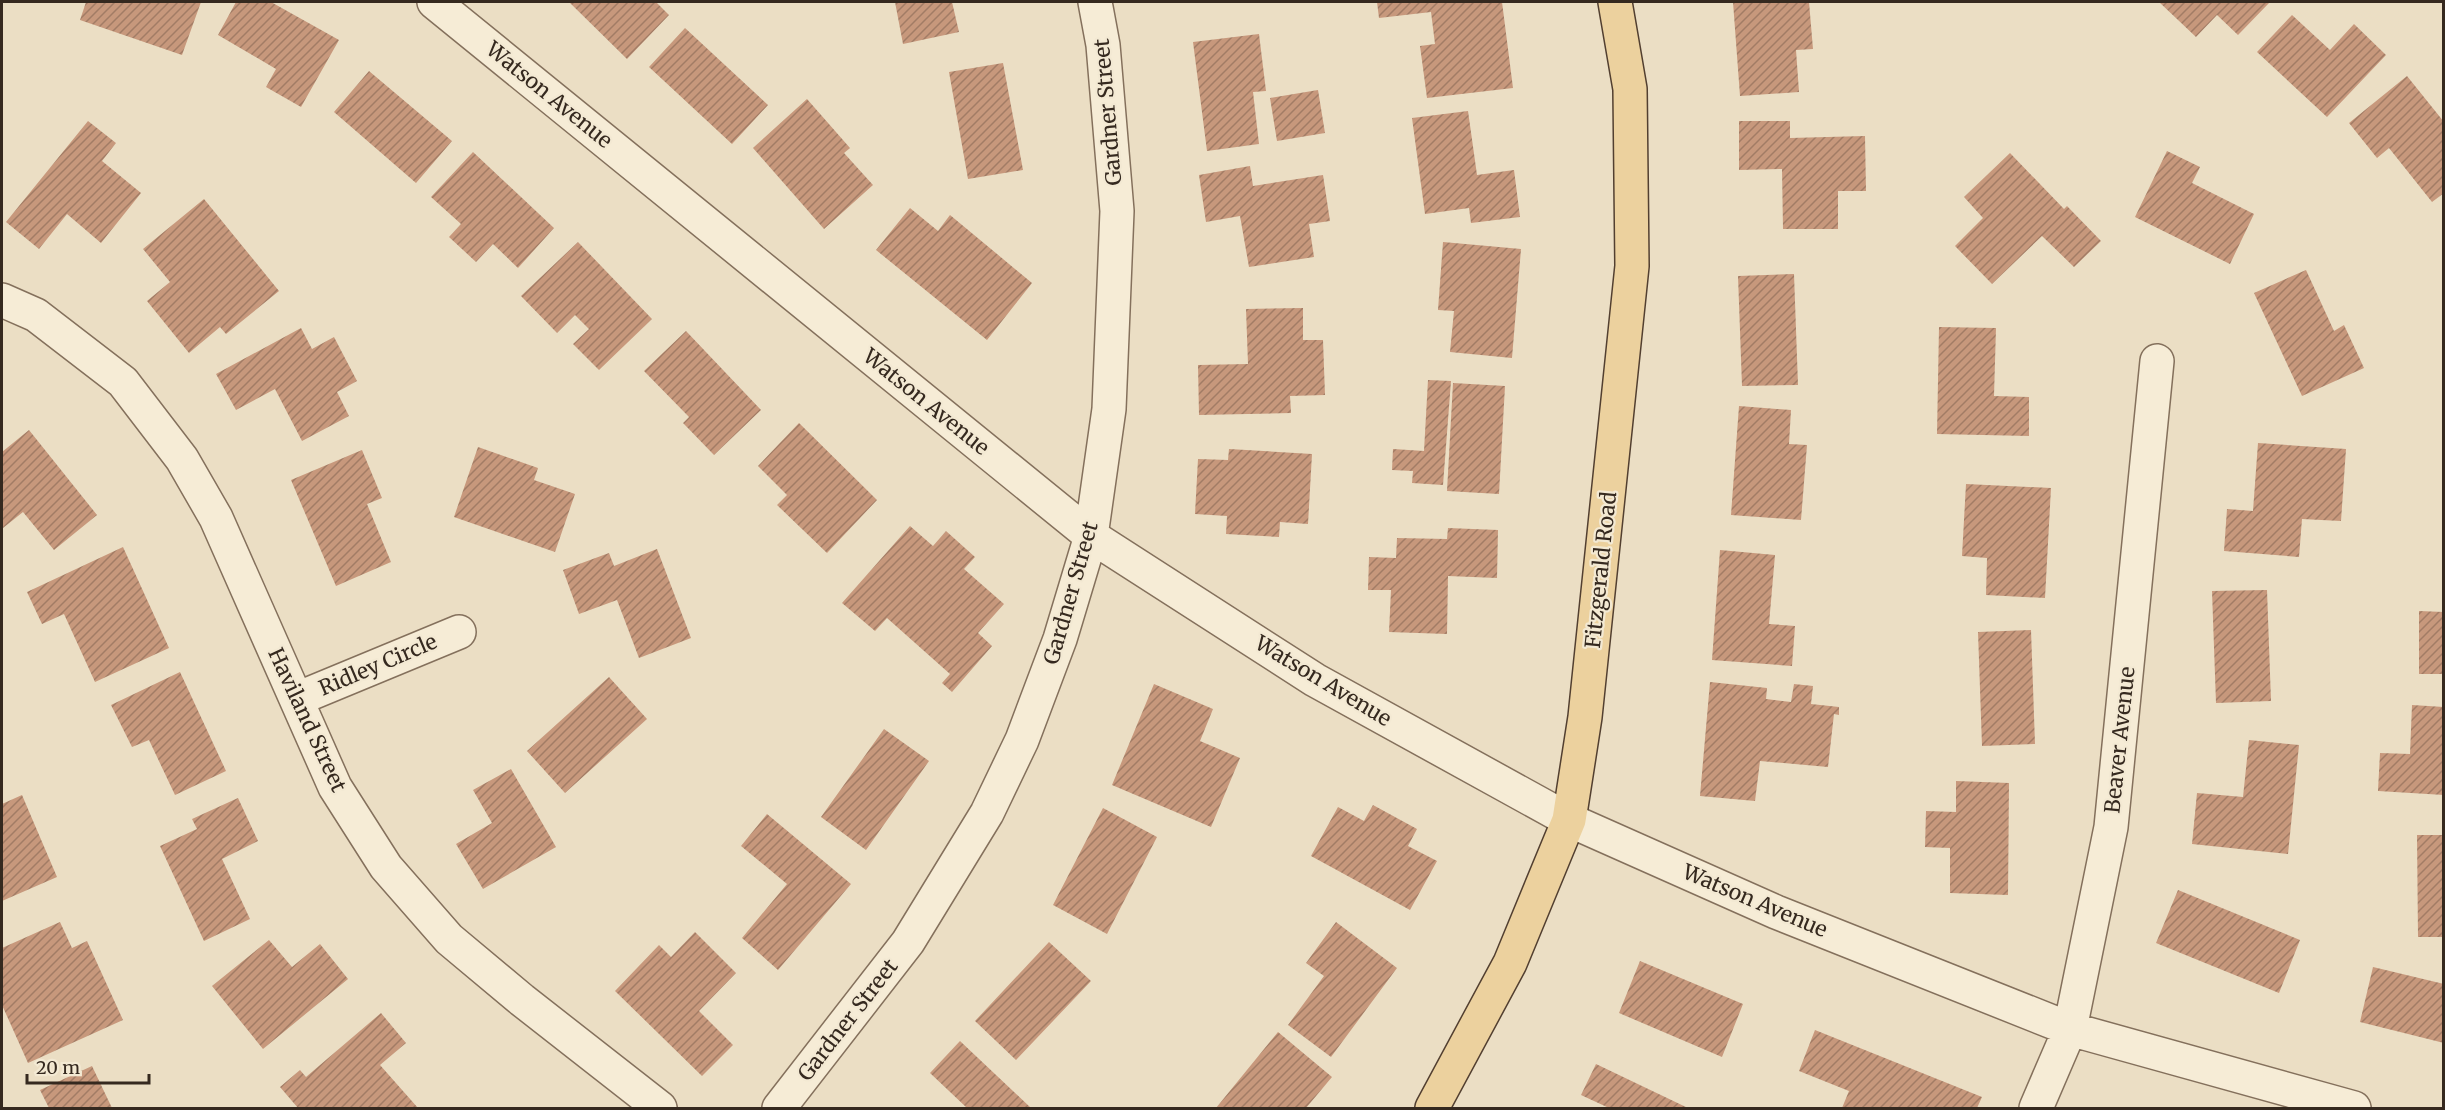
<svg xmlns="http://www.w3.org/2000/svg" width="2445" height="1110" viewBox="0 0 2445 1110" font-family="Merriweather,serif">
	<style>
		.building { fill: url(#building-hatch) }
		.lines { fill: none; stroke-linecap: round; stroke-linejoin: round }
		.minor-casing { stroke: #84705c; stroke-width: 36 }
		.major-casing { stroke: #523f30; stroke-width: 36 }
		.minor { stroke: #f6ecd6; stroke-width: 33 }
		.major { stroke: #ecd19e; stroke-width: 33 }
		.labels { text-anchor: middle; stroke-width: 4.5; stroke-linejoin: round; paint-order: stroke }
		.street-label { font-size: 21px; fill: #35291f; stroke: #f3e9d3 }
	</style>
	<defs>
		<pattern id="building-hatch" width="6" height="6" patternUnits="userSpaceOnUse" patternTransform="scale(1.5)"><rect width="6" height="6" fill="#c7987c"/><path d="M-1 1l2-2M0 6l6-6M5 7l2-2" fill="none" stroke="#a27c65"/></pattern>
	</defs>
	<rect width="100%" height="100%" fill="#ebdec4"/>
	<path class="building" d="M86 2H201L182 55 80 20Z
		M236 2H271L339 40 301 107 266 87 276 69 218 35Z
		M569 2H656L669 15 627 59Z
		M895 2H952L959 32 903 44Z
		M1377 2H1502L1513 88 1427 98 1420 46 1435 44 1431 12 1379 18Z
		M1733 2H1809L1813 49 1796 50 1799 92 1740 96Z
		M2159 2H2270L2238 35 2217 15 2196 37Z
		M2292 15 2330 50 2354 24 2386 55 2327 117 2257 52Z
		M685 28 768 105 732 144 649 67Z
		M1259 34 1266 91 1253 92 1259 144 1207 151 1193 42Z
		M1003 63 1023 170 968 179 949 72Z
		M369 71 452 141 416 183 334 112Z
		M2407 76 2444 122V193L2432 202 2389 148 2377 158 2349 123Z
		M1318 90 1325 133 1277 141 1270 98Z
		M807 99 850 148 844 153 873 185 824 229 753 148Z
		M1468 111 1477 175 1514 170 1520 217 1471 223 1469 208 1425 214 1412 118Z
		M88 121 116 143 102 161 141 193 101 243 67 214 39 249 6 222Z
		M1739 121H1790V138L1865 136 1866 191H1838V229H1783L1782 169 1739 170Z
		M2167 151 2200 167 2192 183 2254 214 2230 264 2135 217Z
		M473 152 554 228 518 268 493 244 476 262 449 237 461 224 431 197Z
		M2010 153 2064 209 2067 206 2101 241 2074 267 2042 236 1992 284 1955 246 1983 218 1964 197Z
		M1250 166 1253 186 1323 175 1330 221 1309 224 1314 257 1249 267 1240 216 1206 222 1199 175Z
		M204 199 279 291 226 334 220 327 189 353 147 301 170 282 143 249Z
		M910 208 938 231 950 215 1032 283 987 340 876 250Z
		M578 242 652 319 599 370 573 344 589 329 575 315 557 333 521 296Z
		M1443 242 1521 249 1512 358 1450 352 1454 311 1438 310Z
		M2306 270 2334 331 2344 325 2364 368 2302 396 2254 293Z
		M1794 274 1798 385 1742 386 1738 276Z
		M1303 308V340H1323L1325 395 1290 396 1291 413 1199 415 1198 365 1248 364 1246 309Z
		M1939 327 1996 328 1994 396 2029 397V436L1937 434Z
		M301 328 312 349 334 337 357 381 337 392 349 416 302 441 275 389 236 410 216 374Z
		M686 331 761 410 714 455 683 423 689 417 644 371Z
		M1428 380 1451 381 1443 485 1412 483 1413 471 1392 470 1393 449 1424 451Z
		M1453 383 1505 386 1499 494 1447 491Z
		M1739 406 1791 410 1789 444 1807 445 1801 520 1731 515Z
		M799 423 877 500 827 553 777 505 787 495 758 466Z
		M29 430 97 515 54 550 23 512 3 528 2 526V452Z
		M2258 443 2346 449 2341 521 2302 519 2299 557 2224 551 2227 509 2253 511Z
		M478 447 538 468 534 480 575 494 555 552 454 517Z
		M1229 449 1312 454 1308 524 1280 522 1279 537 1226 534 1227 516 1195 514 1198 459 1228 460Z
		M362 450 382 498 367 504 391 562 336 586 291 480Z
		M1966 484 2051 488 2045 598 1986 595 1987 558 1962 556Z
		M910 526 933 546 946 531 975 557 964 569 1004 604 978 633 992 646 952 692 942 683 950 674 887 618 875 631 842 603Z
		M1448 528 1498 530 1497 578 1448 576 1447 634 1389 632 1391 590H1368L1369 557 1396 558 1397 538 1447 539Z
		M123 547 169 648 95 682 64 614 42 624 27 592Z
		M657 549 691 638 639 658 617 600 579 614 563 570 609 553 614 566Z
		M1720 550 1775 555 1769 624 1795 626 1792 666 1712 660Z
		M2267 590 2271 701 2216 703 2212 591Z
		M2419 611 2444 612V674H2419Z
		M2031 630 2035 744 1982 746 1978 632Z
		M180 672 226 771 175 795 149 740 132 747 111 705Z
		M609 677 647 719 565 793 527 751Z
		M1710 682 1767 688 1766 699 1791 702 1794 684 1813 686 1811 704 1839 707V715L1834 714 1828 767 1760 761 1755 801 1700 796Z
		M1154 684 1213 709 1200 741 1240 758 1211 827 1112 785Z
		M2412 705 2444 707V795L2378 791 2380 753 2410 754Z
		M884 729 929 761 866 850 821 817Z
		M2249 740 2299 745 2288 854 2192 844 2197 793 2243 797Z
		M511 769 556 847 483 889 456 844 492 823 473 790Z
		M1956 781 2009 783 2008 895 1950 893V848L1925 847 1926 811 1956 812Z
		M22 795 57 877 2 901V804Z
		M238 798 258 841 222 859 250 919 204 941 160 846 197 829 192 819Z
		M1373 805 1417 829 1408 846 1437 861 1410 910 1311 856 1338 807 1364 821Z
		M1103 808 1157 837 1107 934 1053 905Z
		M767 814 851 884 778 970 742 938 787 884 741 846Z
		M2417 835H2444V937H2418Z
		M2178 890 2300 940 2279 993 2156 943Z
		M60 922 72 948 87 941 123 1020 28 1063 2 1005V948Z
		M1336 922 1397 968 1331 1057 1288 1025 1324 976 1306 963Z
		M695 932 736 973 699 1011 733 1045 702 1076 615 991 659 945 671 957Z
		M269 940 292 967 320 944 348 979 263 1049 212 986Z
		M1049 942 1091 981 1016 1060 975 1021Z
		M1640 961 1743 1004 1722 1057 1619 1013Z
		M2373 967 2444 984V1043L2360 1022Z
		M381 1013 406 1043 380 1065 418 1108H298L280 1087 300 1070 306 1077Z
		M1815 1030 1982 1097 1977 1108H1842L1849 1091 1799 1071Z
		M1278 1032 1332 1077 1306 1108H1216Z
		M960 1041 1031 1108H967L930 1073Z
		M1596 1064 1688 1108H1609L1581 1095Z
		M92 1066 112 1108H49L40 1090Z"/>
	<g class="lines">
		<g class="minor-casing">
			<path id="minor" d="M434 2 1091 536 1315 680 1569 820 1776 912 2070 1029 2354 1108
				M2 300 36 315 123 382 182 459 216 518 335 787 386 867 449 939 522 1000 660 1108
				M297 699 459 632
				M779 1108 908 942 987 813 1022 740 1060 639 1091 536 1109 409 1117 211 1103 45 1095 2
				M2036 1108 2070 1029 2111 827 2157 361"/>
		</g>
		<g class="major-casing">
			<path id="major" d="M1432 1108 1510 963 1569 820 1585 717 1632 266 1630 89 1615 2"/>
		</g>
		<use href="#minor" class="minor"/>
		<use href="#major" class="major"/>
	</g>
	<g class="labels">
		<g class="street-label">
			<text transform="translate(549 95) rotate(39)" y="7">Watson Avenue</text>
			<text transform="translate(1108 112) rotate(-95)" y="7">Gardner Street</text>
			<text transform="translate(926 402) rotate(39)" y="7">Watson Avenue</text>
			<text transform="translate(1601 570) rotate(-84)" y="7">Fitzgerald Road</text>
			<text transform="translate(1071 593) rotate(-74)" y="7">Gardner Street</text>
			<text transform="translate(378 665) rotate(-23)" y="7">Ridley Circle</text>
			<text transform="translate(1323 681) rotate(31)" y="7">Watson Avenue</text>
			<text transform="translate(307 720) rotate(65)" y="7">Haviland Street</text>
			<text transform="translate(2120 740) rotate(-84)" y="7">Beaver Avenue</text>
			<text transform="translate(1755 901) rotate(23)" y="7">Watson Avenue</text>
			<text transform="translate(848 1020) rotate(-52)" y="7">Gardner Street</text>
		</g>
	</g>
	<rect width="2445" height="1110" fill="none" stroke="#35291f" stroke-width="6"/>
	<path d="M27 1074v9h122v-9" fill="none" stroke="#35291f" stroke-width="3"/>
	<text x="36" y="1074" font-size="18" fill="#35291f" stroke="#f3e9d3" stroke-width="4.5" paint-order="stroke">20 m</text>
</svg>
